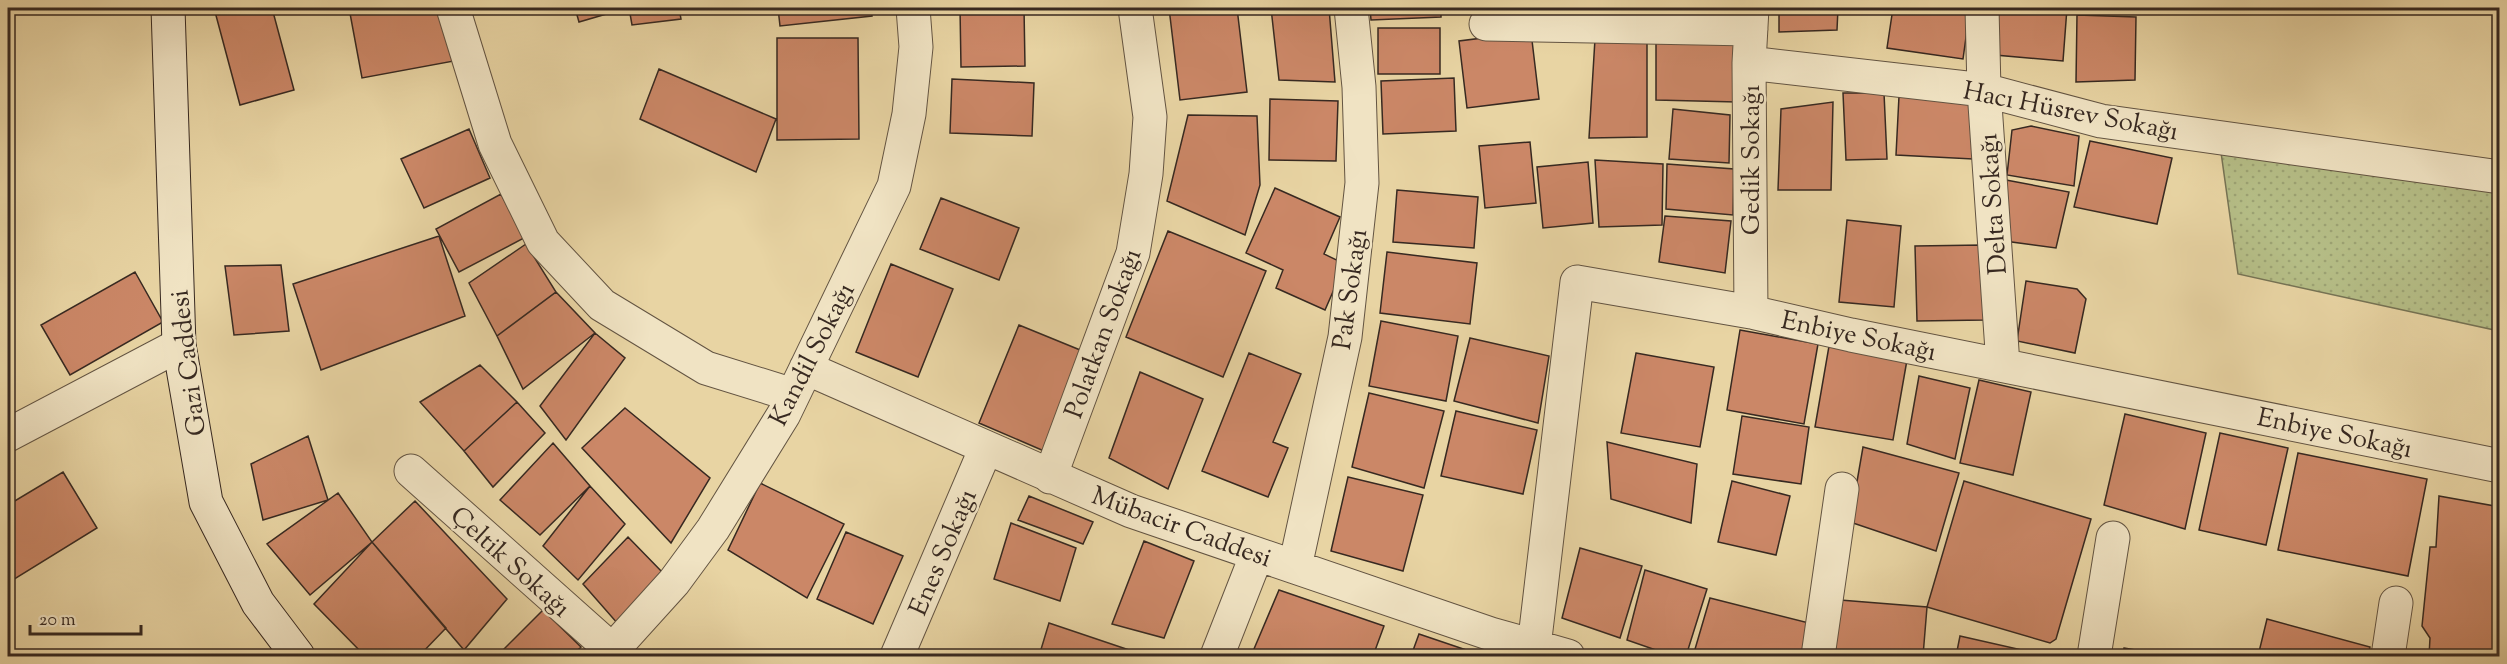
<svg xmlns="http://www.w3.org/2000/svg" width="2507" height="664" viewBox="0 0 2507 664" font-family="'Sorts Mill Goudy',serif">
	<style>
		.grass { fill: url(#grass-dots); stroke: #767354; stroke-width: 1.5 }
		.building { fill: #cb8767; stroke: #372921; stroke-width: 1.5 }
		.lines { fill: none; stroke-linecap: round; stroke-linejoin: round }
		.street-casing { stroke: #635442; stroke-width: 35 }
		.secondary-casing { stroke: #372921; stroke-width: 35 }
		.path { stroke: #372921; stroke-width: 4; stroke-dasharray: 1.5 3; stroke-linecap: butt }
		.street { stroke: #f0e3c3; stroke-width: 33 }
		.secondary { stroke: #f0e3c3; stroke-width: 33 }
		.labels { text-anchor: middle; stroke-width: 5; stroke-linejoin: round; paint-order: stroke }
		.street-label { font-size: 26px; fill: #372921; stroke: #f0e3c3 }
	</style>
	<defs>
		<pattern id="grass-dots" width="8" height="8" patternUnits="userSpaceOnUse" patternTransform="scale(1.5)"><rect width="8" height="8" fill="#b5bd86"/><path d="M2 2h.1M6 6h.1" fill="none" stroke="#9ca273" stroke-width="1.8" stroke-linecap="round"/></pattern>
	</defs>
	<rect width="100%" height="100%" fill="#e8d4a3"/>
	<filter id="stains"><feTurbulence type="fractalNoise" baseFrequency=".00333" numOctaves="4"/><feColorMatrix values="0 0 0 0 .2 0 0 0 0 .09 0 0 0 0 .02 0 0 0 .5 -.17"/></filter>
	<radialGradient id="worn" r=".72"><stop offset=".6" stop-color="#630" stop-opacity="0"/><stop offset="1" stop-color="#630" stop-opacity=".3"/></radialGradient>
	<path class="grass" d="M2220 145 2499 166V331L2238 274Z"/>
	<path class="building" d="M214 8H272L294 90 240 105Z
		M349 8H444L454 61 362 78Z
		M575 8H627L579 22Z
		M629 8H679L681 19 632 25Z
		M778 8H871L872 16 780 26Z
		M960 8H1024L1025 66 961 67Z
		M1169 8H1237L1247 92 1180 100Z
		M1271 8H1329L1335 82 1279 80Z
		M1370 8H1441V17L1371 20Z
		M1779 8H1838L1837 30 1779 32Z
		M1893 8H1970L1963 59 1887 48Z
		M1999 8H2067L2063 61 1995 55Z
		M2163 8H2225V10H2163Z
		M2077 15 2136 17 2135 80 2076 82Z
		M1378 28H1440V74H1378Z
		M1531 32 1539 99 1467 108 1459 41Z
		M777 38H858L859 139 777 140Z
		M1737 38V102L1656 100V40Z
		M1595 39H1647V137L1589 138Z
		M659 69 776 119 756 172 640 119Z
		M1454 78 1456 131 1383 134 1381 81Z
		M952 79 1034 83 1032 136 950 133Z
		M1843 93H1884L1887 159 1846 160Z
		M1899 96 1976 101 1973 159 1896 155Z
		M1270 99 1338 101 1336 161 1269 160Z
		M1833 102 1831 190H1778L1781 109Z
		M1673 109 1730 115 1729 163 1669 159Z
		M1188 115 1257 116 1260 185 1245 235 1167 201Z
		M2031 126 2079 136 2074 186 2007 175 2012 130Z
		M469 129 490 178 424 208 401 159Z
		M2090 141 2172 158 2157 224 2074 207Z
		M1530 142 1536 203 1485 208 1479 146Z
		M1595 160 1663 164 1662 225 1599 227Z
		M1588 162 1593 223 1543 228 1537 167Z
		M1667 164 1734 169 1733 215 1666 209Z
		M2006 180 2069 192 2056 248 1997 240Z
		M1275 188 1340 217 1324 254 1345 264 1325 310 1276 288 1283 270 1246 253Z
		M1397 190 1478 197 1474 248 1393 242Z
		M501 194 524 238 459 272 436 229Z
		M941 198 1019 228 999 280 920 249Z
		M1665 216 1731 221 1725 273 1659 262Z
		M1847 220 1901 226 1894 307 1839 302Z
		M1168 231 1266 271 1223 377 1126 337Z
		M439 236 465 316 321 370 293 284Z
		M526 244 556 292 497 336 469 283Z
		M1983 245 1984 320 1917 321 1915 246Z
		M1387 252 1477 263 1470 324 1380 313Z
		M891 264 953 289 918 377 856 352Z
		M281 265 289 331 234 335 225 266Z
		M135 272 163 322 70 375 41 325Z
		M2026 281 2077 289 2086 299 2075 353 2017 341Z
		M556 292 595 333 523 389 497 336Z
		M1381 321 1458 336 1446 401 1369 386Z
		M1019 325 1085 352 1044 451 979 423Z
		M1740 330 1818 344 1804 424 1727 410Z
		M595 333 625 358 566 440 540 406Z
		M1470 338 1549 356 1538 423 1454 401Z
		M1829 346 1907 360 1893 440 1815 427Z
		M1249 353 1301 374 1273 442 1288 448 1268 497 1202 471Z
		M1636 353 1714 367 1700 447 1621 433Z
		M480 365 517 402 464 451 420 402Z
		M1140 372 1203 399 1168 489 1109 458Z
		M1919 376 1970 388 1955 459 1907 444Z
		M1979 380 2031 392 2013 475 1960 463Z
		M1369 393 1444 411 1424 488 1352 467Z
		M517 402 545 433 493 487 464 451Z
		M625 408 710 478 671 543 582 448Z
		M1456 411 1537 430 1523 494 1441 476Z
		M2125 414 2206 433 2185 529 2104 505Z
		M1742 416 1809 427 1801 484 1733 474Z
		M2220 433 2288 448 2266 545 2199 530Z
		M308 436 328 500 263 520 251 464Z
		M1607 442 1697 464 1691 523 1611 499Z
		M553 443 590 486 540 535 500 500Z
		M1863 447 1959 473 1936 551 1850 522Z
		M2298 453 2427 479 2408 576 2278 550Z
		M63 472 97 528 8 583V505Z
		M1348 477 1423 495 1403 571 1331 551Z
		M1732 481 1790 496 1776 555 1718 542Z
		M1964 481 2091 519 2056 639 2050 643 1927 607Z
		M760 483 844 524 807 598 728 550Z
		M590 486 625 524 578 580 543 546Z
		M338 493 372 542 310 595 267 544Z
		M1029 496 1093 522 1083 544 1018 520Z
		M2439 496 2500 507V656H2429L2430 638 2422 626 2430 547H2436Z
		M415 501 507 599 464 650 372 542Z
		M1011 523 1076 548 1060 601 994 579Z
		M846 532 903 556 873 624 817 599Z
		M628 537 664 574 618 624 583 584Z
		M1144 541 1194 561 1164 638 1112 624Z
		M372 542 446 628 419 656H365L314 604Z
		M1580 548 1642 566 1620 638 1562 618Z
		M1645 570 1707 589 1686 656H1673L1627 640Z
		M1279 590 1384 626 1373 656H1251Z
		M1710 598 1809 623 1803 656H1693Z
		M1840 600 1927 607 1923 656H1835Z
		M543 610 581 647 572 656H497Z
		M2267 619 2370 647 2368 656H2258Z
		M1049 623 1147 656H1039Z
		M1419 634 1484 656H1411Z
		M1960 636 2048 656H1956Z
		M2124 648 2170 656H2123Z"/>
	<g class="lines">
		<g class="street-casing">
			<path id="street" d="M453 8 495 144 543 242 602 305 706 368 793 395
				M1982 8 1984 90 2003 365
				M1486 24 1751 29
				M1749 63 1984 90 2101 121 2500 177
				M1751 312 1749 63 1752 8
				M806 368 1131 511 1491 634 1568 656
				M8 435 179 345
				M411 471 612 650
				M1050 477 1133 253 1146 174 1150 117 1135 8
				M1295 567 1345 337 1362 183 1359 87 1351 8
				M1534 647 1577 282 1751 312 1851 335 2500 466
				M607 656 674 582 713 529 784 414 894 186 909 114 916 47 913 8
				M897 656 986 448
				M1217 656 1257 554
				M1818 656 1842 489
				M2094 656 2113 538
				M2388 656 2396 603"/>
		</g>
		<g class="secondary-casing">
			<path id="secondary" d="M168 8 179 345 206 502 258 603 298 656"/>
		</g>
		<path class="path" d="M2499 8 2500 9"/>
		<use href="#street" class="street"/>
		<use href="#secondary" class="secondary"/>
	</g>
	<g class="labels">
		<g class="street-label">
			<text transform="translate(2071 110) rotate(11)" y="9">Hacı Hüsrev Sokağı</text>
			<text transform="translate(1750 160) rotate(-90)" y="9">Gedik Sokağı</text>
			<text transform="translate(1992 204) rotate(-94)" y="9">Delta Sokağı</text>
			<text transform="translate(1349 289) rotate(-82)" y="9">Pak Sokağı</text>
			<text transform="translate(1102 333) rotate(-70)" y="9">Polatkan Sokağı</text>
			<text transform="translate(1859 335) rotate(12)" y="9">Enbiye Sokağı</text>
			<text transform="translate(811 354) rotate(-63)" y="9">Kandil Sokağı</text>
			<text transform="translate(187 363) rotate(-97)" y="9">Gazi Caddesi</text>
			<text transform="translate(2335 432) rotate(12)" y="9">Enbiye Sokağı</text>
			<text transform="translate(1182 526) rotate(20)" y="9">Mübacir Caddesi</text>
			<text transform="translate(942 552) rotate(-67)" y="9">Enes Sokağı</text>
			<text transform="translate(511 561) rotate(42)" y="9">Çeltik Sokağı</text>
		</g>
	</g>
	<rect width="2507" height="664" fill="none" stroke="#e8d4a3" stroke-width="30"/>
	<rect x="9" y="9" width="2489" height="646" fill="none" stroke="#372921" stroke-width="3"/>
	<rect x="15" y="15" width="2477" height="634" fill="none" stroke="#372921" stroke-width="1.5"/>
	<path d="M30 625v9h111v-9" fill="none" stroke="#372921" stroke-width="3"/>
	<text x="39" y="625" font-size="18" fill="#372921" stroke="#f0e3c3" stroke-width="4.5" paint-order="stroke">20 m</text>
	<rect width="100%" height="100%" filter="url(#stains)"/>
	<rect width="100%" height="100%" fill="url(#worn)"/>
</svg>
